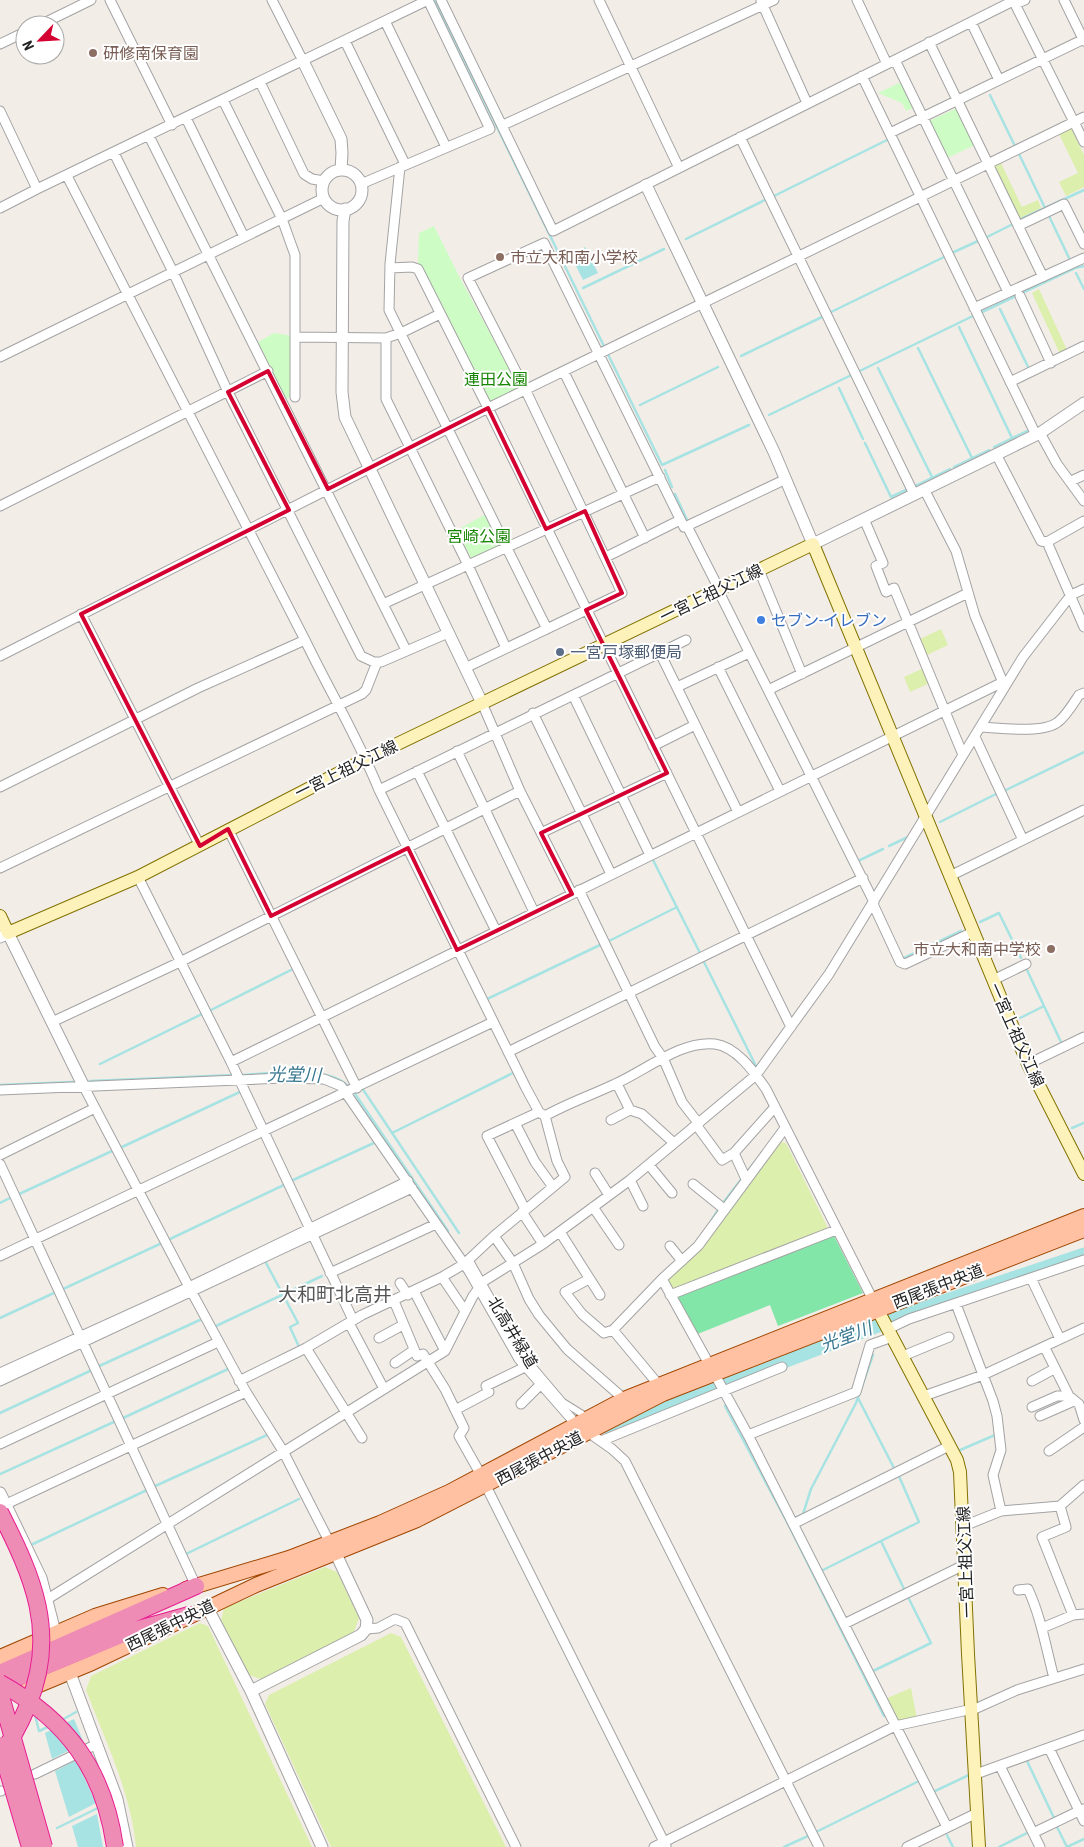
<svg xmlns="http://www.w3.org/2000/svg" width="1084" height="1847" viewBox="0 0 1084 1847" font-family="'Roboto Condensed','Noto Sans JP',sans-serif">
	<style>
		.grass { fill: #dcefac }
		.park { fill: #cdfdc4 }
		.pitch { fill: #82e6a8 }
		.water { fill: #a6e3e2 }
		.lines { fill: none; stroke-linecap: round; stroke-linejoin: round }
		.stream { stroke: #a6e3e2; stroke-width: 2.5 }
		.river { stroke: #a6e3e2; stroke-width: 15 }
		.pedestrian-casing { stroke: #a3a3a3; stroke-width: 8 }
		.minor-casing { stroke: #a3a3a3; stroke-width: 11 }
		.tertiary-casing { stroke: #a3a3a3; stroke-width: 13 }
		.secondary-casing { stroke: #827200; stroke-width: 14 }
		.primary-casing { stroke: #a04600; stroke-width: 16 }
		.motorway-casing { stroke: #e81e92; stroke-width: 18 }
		.pedestrian { stroke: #fff; stroke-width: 6 }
		.minor { stroke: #fff; stroke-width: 9 }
		.tertiary { stroke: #fff; stroke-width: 11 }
		.secondary { stroke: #fef2bb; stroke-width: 12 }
		.primary { stroke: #ffc1a1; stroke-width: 14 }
		.motorway { stroke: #ee8cb5; stroke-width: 16 }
		.motorway-bridge-casing { stroke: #e81e92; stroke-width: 18; stroke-linecap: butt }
		.motorway-bridge { stroke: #ee8cb5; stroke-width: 16 }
		.marked { fill: none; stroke: #d40031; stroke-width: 4; stroke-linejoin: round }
		.education-dot { fill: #8d6e63; stroke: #fff; stroke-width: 2 }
		.shop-dot { fill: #3f7fe0; stroke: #fff; stroke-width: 2 }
		.service-dot { fill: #5c6f8a; stroke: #fff; stroke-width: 2 }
		.labels { text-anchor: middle; stroke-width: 4; stroke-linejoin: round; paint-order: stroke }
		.education-label { font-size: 16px; fill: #785e54; stroke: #fff; text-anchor: start }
		.park-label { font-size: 16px; fill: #188605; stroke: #fff }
		.street-label { font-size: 16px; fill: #222; stroke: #fff }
		.shop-label { font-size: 16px; fill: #366cbe; stroke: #fff; text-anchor: start }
		.service-label { font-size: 16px; fill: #4e5e75; stroke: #fff; text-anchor: start }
		.water-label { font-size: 18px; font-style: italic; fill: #397890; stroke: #fff }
		.quarter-label { font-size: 19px; fill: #555; stroke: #fff }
	</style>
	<rect width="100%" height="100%" fill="#f3ede8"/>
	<path class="grass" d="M1070 126 1084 155V187L1066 196 1059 182 1078 173 1058 132Z
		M1000 161 1022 207 1038 200 1041 208 1018 219 992 165Z
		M1039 289 1067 350 1060 354 1032 293Z
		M941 629 948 645 925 656 918 640Z
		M924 668 930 683 910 692 904 677Z
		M780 1142 786 1143 827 1226 826 1230 674 1289H670L668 1280 703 1248Z
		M325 1567 337 1572 359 1618 354 1632 261 1679 249 1675 221 1620 224 1608Z
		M200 1623 208 1626 312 1847H136C131 1793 105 1740 86 1690L91 1676Z
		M391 1633 401 1637 506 1847H331L265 1704 269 1695Z
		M911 1688 917 1719 898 1723 885 1699Z"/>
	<path class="park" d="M901 82 913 108 906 111 902 103 878 93Z
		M957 108 975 145 947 158 929 121Z
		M434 226 461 280 520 388 490 403 418 263 419 233Z
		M274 333 292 336V396L286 399 258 342Z
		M486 514 502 544 471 558 457 530Z"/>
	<path class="pitch" d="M833 1234 863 1293 778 1326 770 1305 695 1335 674 1297Z"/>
	<path class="water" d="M585 247 598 273 583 280 570 254Z
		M74 1719 84 1743 52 1759 45 1733Z
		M76 1760 96 1803 69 1817 55 1771Z
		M97 1814 103 1847H78L72 1826Z"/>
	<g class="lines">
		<path class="stream" d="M435 0 662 465 749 425
			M990 95 1014 144
			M1019 154 1045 208
			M774 196 889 139
			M1049 216 1070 260
			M1021 219 1084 190
			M987 237 1011 225
			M686 239 767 199
			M954 252 978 241
			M1076 273 1084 289
			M583 288 664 249
			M1000 309 1029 369
			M829 313 944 257
			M980 313 1075 268 1084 266
			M959 327 1012 438
			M918 348 972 458
			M741 356 824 316
			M878 368 932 477
			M839 388 863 439
			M640 405 718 367
			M769 415 975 315
			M865 443 891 497 908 489
			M994 447 1029 430
			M954 467 989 450
			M665 470 672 487
			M913 487 950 469
			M675 494 688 522
			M1004 791 1084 752
			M940 822 998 793
			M889 846 910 836
			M652 858 700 953
			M858 861 883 849
			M980 922 999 913 1021 958
			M607 942 677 907
			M904 958 961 931
			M703 960 757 1068
			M1027 970 1061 1042
			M485 1000 602 944
			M209 1011 293 969
			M1020 1018 1044 1006
			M100 1064 204 1013
			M241 1075C270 1074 328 1064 349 1087
			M90 1081 235 1075
			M0 1085 73 1082
			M362 1088 459 1233
			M353 1091 448 1231
			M1072 1128 1084 1123
			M392 1133 513 1073
			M122 1147 242 1091
			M747 1172 754 1163
			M291 1181 376 1142
			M17 1195 112 1151
			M0 1203 12 1197
			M723 1203 743 1177
			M711 1221 718 1210
			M170 1239 286 1184
			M265 1261 298 1323 290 1327 299 1347
			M61 1290 162 1243
			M0 1318 56 1292
			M216 1326 322 1276
			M97 1367 202 1319
			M858 1398 895 1470
			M725 1406 787 1522 884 1716
			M0 1413 92 1370
			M121 1419 228 1369
			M958 1451 995 1435
			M0 1474 116 1421
			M153 1487 267 1435
			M795 1518 803 1514 811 1489 856 1403 873 1355
			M881 1541 905 1591
			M33 1544 147 1490
			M184 1555 299 1499
			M821 1571 919 1522 898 1474
			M871 1672 931 1643 908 1597
			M35 1715 39 1731 50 1726
			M62 1720 76 1712
			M1027 1761 1055 1820
			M933 1792 969 1775
			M1056 1825 1067 1847
			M57 1828 100 1807
			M816 1832 919 1781
			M947 1835 953 1847
			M784 1847 808 1836
			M999 1847 1029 1832
			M1067 1847 1084 1839"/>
		<path class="river" d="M612 1431 744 1376 899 1317 1084 1255"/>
		<g class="pedestrian-casing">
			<path id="pedestrian" d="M469 1259 524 1356 563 1402 587 1417"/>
		</g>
		<g class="minor-casing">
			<path id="minor" d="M110 0 172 125
				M272 0 303 61
				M441 0 553 231 1013 1
				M599 0 679 168
				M857 0 887 64
				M1013 0 1084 142
				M1064 0 1084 41
				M761 1 807 103
				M1015 4 1025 0
				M385 21 446 147
				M971 22 999 80
				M40 25 91 0
				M345 41 405 164
				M929 42 1043 277
				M0 44 25 32
				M895 60 1008 292
				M862 76 1036 435
				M260 82 304 174 312 179 324 181
				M223 100 282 219 295 255V397
				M0 111 37 189 0 208
				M186 118 244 237
				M503 125 774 0
				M890 133 1084 39
				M149 136 406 650
				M740 137 914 494
				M114 153 173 272 228 392 361 656 374 662H381L448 633
				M400 167 390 264 389 310 547 629
				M67 176 305 640C329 690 358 738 379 790L526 1088 539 1112 545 1116 557 1161 565 1177 494 1236 464 1264 442 1277 362 1315 306 1348 239 1381
				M361 184 490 129 428 0
				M37 189 428 0
				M1018 226 1064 204 1084 244
				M390 268 412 267 418 269 488 408 791 1027
				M1020 296 1051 363
				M974 308 1084 258
				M295 337 386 338 401 333 440 314
				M386 338V399L468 565 506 648
				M0 357 324 198
				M564 372 645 538
				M1010 382 1084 346
				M1040 433 1057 464 1084 501
				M996 454 1041 541 1047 542 1084 521
				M1071 481 1084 475
				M924 489 956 551 975 616 1004 685
				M0 506 268 371
				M864 519 883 563 876 566 886 592 894 588 963 755
				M687 526 786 479
				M1047 542 1084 627
				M606 557 680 520
				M759 570 802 674
				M718 590 874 902
				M383 604 660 477
				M81 614 200 846
				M660 653 738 812
				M0 656 488 408 1084 117
				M718 667 780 791
				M465 668 622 593 526 391 468 278 544 243 684 527 687 526 719 589
				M677 687 749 653
				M768 690 968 593
				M573 695 650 855
				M482 703 520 791 572 894
				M533 713 611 874
				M981 727C999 728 1043 734 1058 722 1066 716 1073 704 1079 695L1084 693
				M975 737 1023 840
				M653 746 695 725
				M457 751 534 912
				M417 771 496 931
				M0 787 198 688 305 640
				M379 790 686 640
				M228 829 357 1088
				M541 833 667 773
				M0 868 362 694 366 690 377 662
				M950 876 1084 810
				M138 877 231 1062 353 1320
				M579 890 655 1047 663 1058 682 1102 699 1124
				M873 904 900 962 905 964 973 932
				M993 980 1026 964
				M52 1022 180 962 520 791
				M508 1052 863 878
				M231 1062 1003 682
				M1028 1064 1084 1037
				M617 1084 630 1110 642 1114 674 1143
				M83 1085 189 1287 246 1392 283 1451 332 1547
				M0 1090 283 1078 324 1079 341 1086 469 1271 519 1359 575 1423 612 1449 625 1461 819 1847
				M545 1116C568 1103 592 1095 615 1084 645 1071 681 1040 715 1044 737 1047 754 1072 766 1089L872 1298
				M611 1120 630 1110
				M515 1123 535 1162 553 1187
				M697 1126 722 1160 734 1153 775 1107
				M734 1153 746 1179
				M0 1155 95 1108
				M0 1164 196 1586
				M649 1165 672 1193
				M595 1173 609 1195
				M630 1180 643 1206
				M693 1184 724 1209
				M593 1207 619 1245
				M525 1209 487 1136 539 1112
				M522 1212 543 1244
				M560 1232 600 1295
				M494 1236 513 1263 529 1299 539 1315 567 1349 624 1399
				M670 1246 682 1261
				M0 1256 493 1022
				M330 1273 436 1224
				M442 1277 465 1311
				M1031 1278 1060 1339
				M589 1279 565 1292 582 1314 604 1333 613 1330 662 1279 698 1246 785 1128
				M662 1279 709 1364
				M400 1283 408 1295
				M414 1291 445 1351
				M670 1295 836 1230
				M394 1301 417 1356 423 1354 445 1389 464 1428 459 1436 481 1475
				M956 1304 993 1401 997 1416 1001 1450 993 1475 1001 1511 964 1526
				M349 1323 384 1389
				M888 1329 909 1319 1084 1260
				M613 1330 658 1384
				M379 1338 403 1325
				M306 1348 362 1438
				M1045 1348 1069 1396 1079 1404 1084 1420
				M903 1356 949 1337
				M395 1363 414 1350
				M0 1373 189 1287 408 1181
				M714 1373 748 1435 947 1827
				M0 1381 412 1188
				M1032 1381 1054 1369
				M924 1396 983 1375 1084 1328
				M521 1404 540 1385
				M1032 1407 1057 1396H1069
				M455 1410 489 1392 486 1386 525 1367
				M1040 1416 1074 1401
				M748 1435 856 1392 870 1345 892 1337
				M601 1441 782 1367
				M0 1444 218 1342
				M1049 1451 1084 1427
				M486 1486 666 1846
				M1060 1506 1066 1527 1042 1537 1073 1615
				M0 1507 246 1392
				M1001 1511 1060 1506 1084 1485
				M793 1524 949 1446
				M1018 1590 1028 1589C1041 1617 1046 1648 1054 1678
				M46 1600 445 1351 473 1296 484 1281 543 1244 630 1180 756 1075 829 974 1023 657 1071 595 1084 589
				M844 1624 964 1565
				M1042 1628 1073 1615 1084 1614
				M366 1629 378 1628 395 1619 405 1623 516 1847
				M1049 1748 1084 1821
				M1000 1766 1040 1847
				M35 1774 97 1744
				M976 1774 1084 1735
				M0 1791H1
				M1033 1833 1083 1809
				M654 1847 895 1726 977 1708 1017 1690 1084 1669
				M907 1847 977 1813"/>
		</g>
		<g class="tertiary-casing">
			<path id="tertiary" d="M303 61 341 139 342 153 341 170
				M322 190a20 20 0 1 1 40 0a20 20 0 1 1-40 0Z
				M646 185 774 452 813 544 1040 433 1084 403
				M345 209 343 221 342 392 345 417 482 703
				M0 937 8 933 83 1085
				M0 1493 41 1578 55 1632
				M207 1607 251 1691 322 1847
				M70 1673 117 1799 127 1847
				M251 1691 361 1635 366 1629 367 1620 336 1554"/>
		</g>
		<g class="secondary-casing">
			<path id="secondary" d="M0 916 8 933 138 877 366 759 813 544 1028 1064 1084 1174
				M873 1301 957 1460 960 1472 968 1654 979 1847"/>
		</g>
		<g class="primary-casing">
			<path id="primary" d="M186 1589 289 1558 380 1523 449 1492 624 1399 1084 1216
				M0 1657 95 1616 163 1595
				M27 1690 92 1663 256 1585 417 1520 663 1394 1084 1230"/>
		</g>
		<g class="motorway-casing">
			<path id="motorway" d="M0 1673 196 1586
				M0 1685 128 1632 189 1615"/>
		</g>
		<use href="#pedestrian" class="pedestrian"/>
		<use href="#minor" class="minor"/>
		<use href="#tertiary" class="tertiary"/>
		<use href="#secondary" class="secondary"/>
		<use href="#primary" class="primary"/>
		<use href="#motorway" class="motorway"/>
		<g class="motorway-bridge-casing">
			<path id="motorway-bridge" d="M0 1512C33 1577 58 1633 28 1705 21 1722 12 1740 0 1755
				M0 1683C67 1720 104 1770 115 1847
				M0 1693 44 1847
				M0 1745 30 1847"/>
		</g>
		<use href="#motorway-bridge" class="motorway-bridge"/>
	</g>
	<path class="marked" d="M268 371 328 489 488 408 546 529 585 511 622 593 586 610 667 773 541 833 572 894 457 950 408 848 271 916 228 829 200 846 81 614 289 510 228 392Z"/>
	<g class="education-dot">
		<circle cx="93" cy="53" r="5"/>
		<circle cx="500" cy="257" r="5"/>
		<circle cx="1051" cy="949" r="5"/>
	</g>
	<circle class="shop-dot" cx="761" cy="620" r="5"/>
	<circle class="service-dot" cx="560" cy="652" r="5"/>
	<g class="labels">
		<g class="education-label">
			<text x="103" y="59">研修南保育園</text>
			<text x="510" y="263">市立大和南小学校</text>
			<text x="1041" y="955" text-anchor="end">市立大和南中学校</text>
		</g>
		<g class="park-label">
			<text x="496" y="385">連田公園</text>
			<text x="479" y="542">宮崎公園</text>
		</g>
		<g class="street-label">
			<text transform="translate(711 593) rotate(-26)" y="6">一宮上祖父江線</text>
			<text transform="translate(346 769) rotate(-26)" y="6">一宮上祖父江線</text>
			<text transform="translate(1017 1035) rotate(66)" y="6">一宮上祖父江線</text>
			<text transform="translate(938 1286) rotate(-21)" y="6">西尾張中央道</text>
			<text transform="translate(513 1332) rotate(59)" y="6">北高井緑道</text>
			<text transform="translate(539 1458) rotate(-28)" y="6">西尾張中央道</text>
			<text transform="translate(965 1562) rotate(-92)" y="6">一宮上祖父江線</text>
			<text transform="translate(170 1625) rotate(-26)" y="6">西尾張中央道</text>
		</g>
		<g class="shop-label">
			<text x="771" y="626">セブン-イレブン</text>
		</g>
		<g class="service-label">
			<text x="570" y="658">一宮戸塚郵便局</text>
		</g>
		<g class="water-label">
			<text transform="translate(294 1075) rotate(1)" y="6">光堂川</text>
			<text transform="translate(846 1337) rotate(-21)" y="6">光堂川</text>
		</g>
		<g class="quarter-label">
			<text x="335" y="1301">大和町北高井</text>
		</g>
	</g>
	<g transform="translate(40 40) rotate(245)"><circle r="24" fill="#ffffff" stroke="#a7a7a7"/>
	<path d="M0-4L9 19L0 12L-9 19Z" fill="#d40031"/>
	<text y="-8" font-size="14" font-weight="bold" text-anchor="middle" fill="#222222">N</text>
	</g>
</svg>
